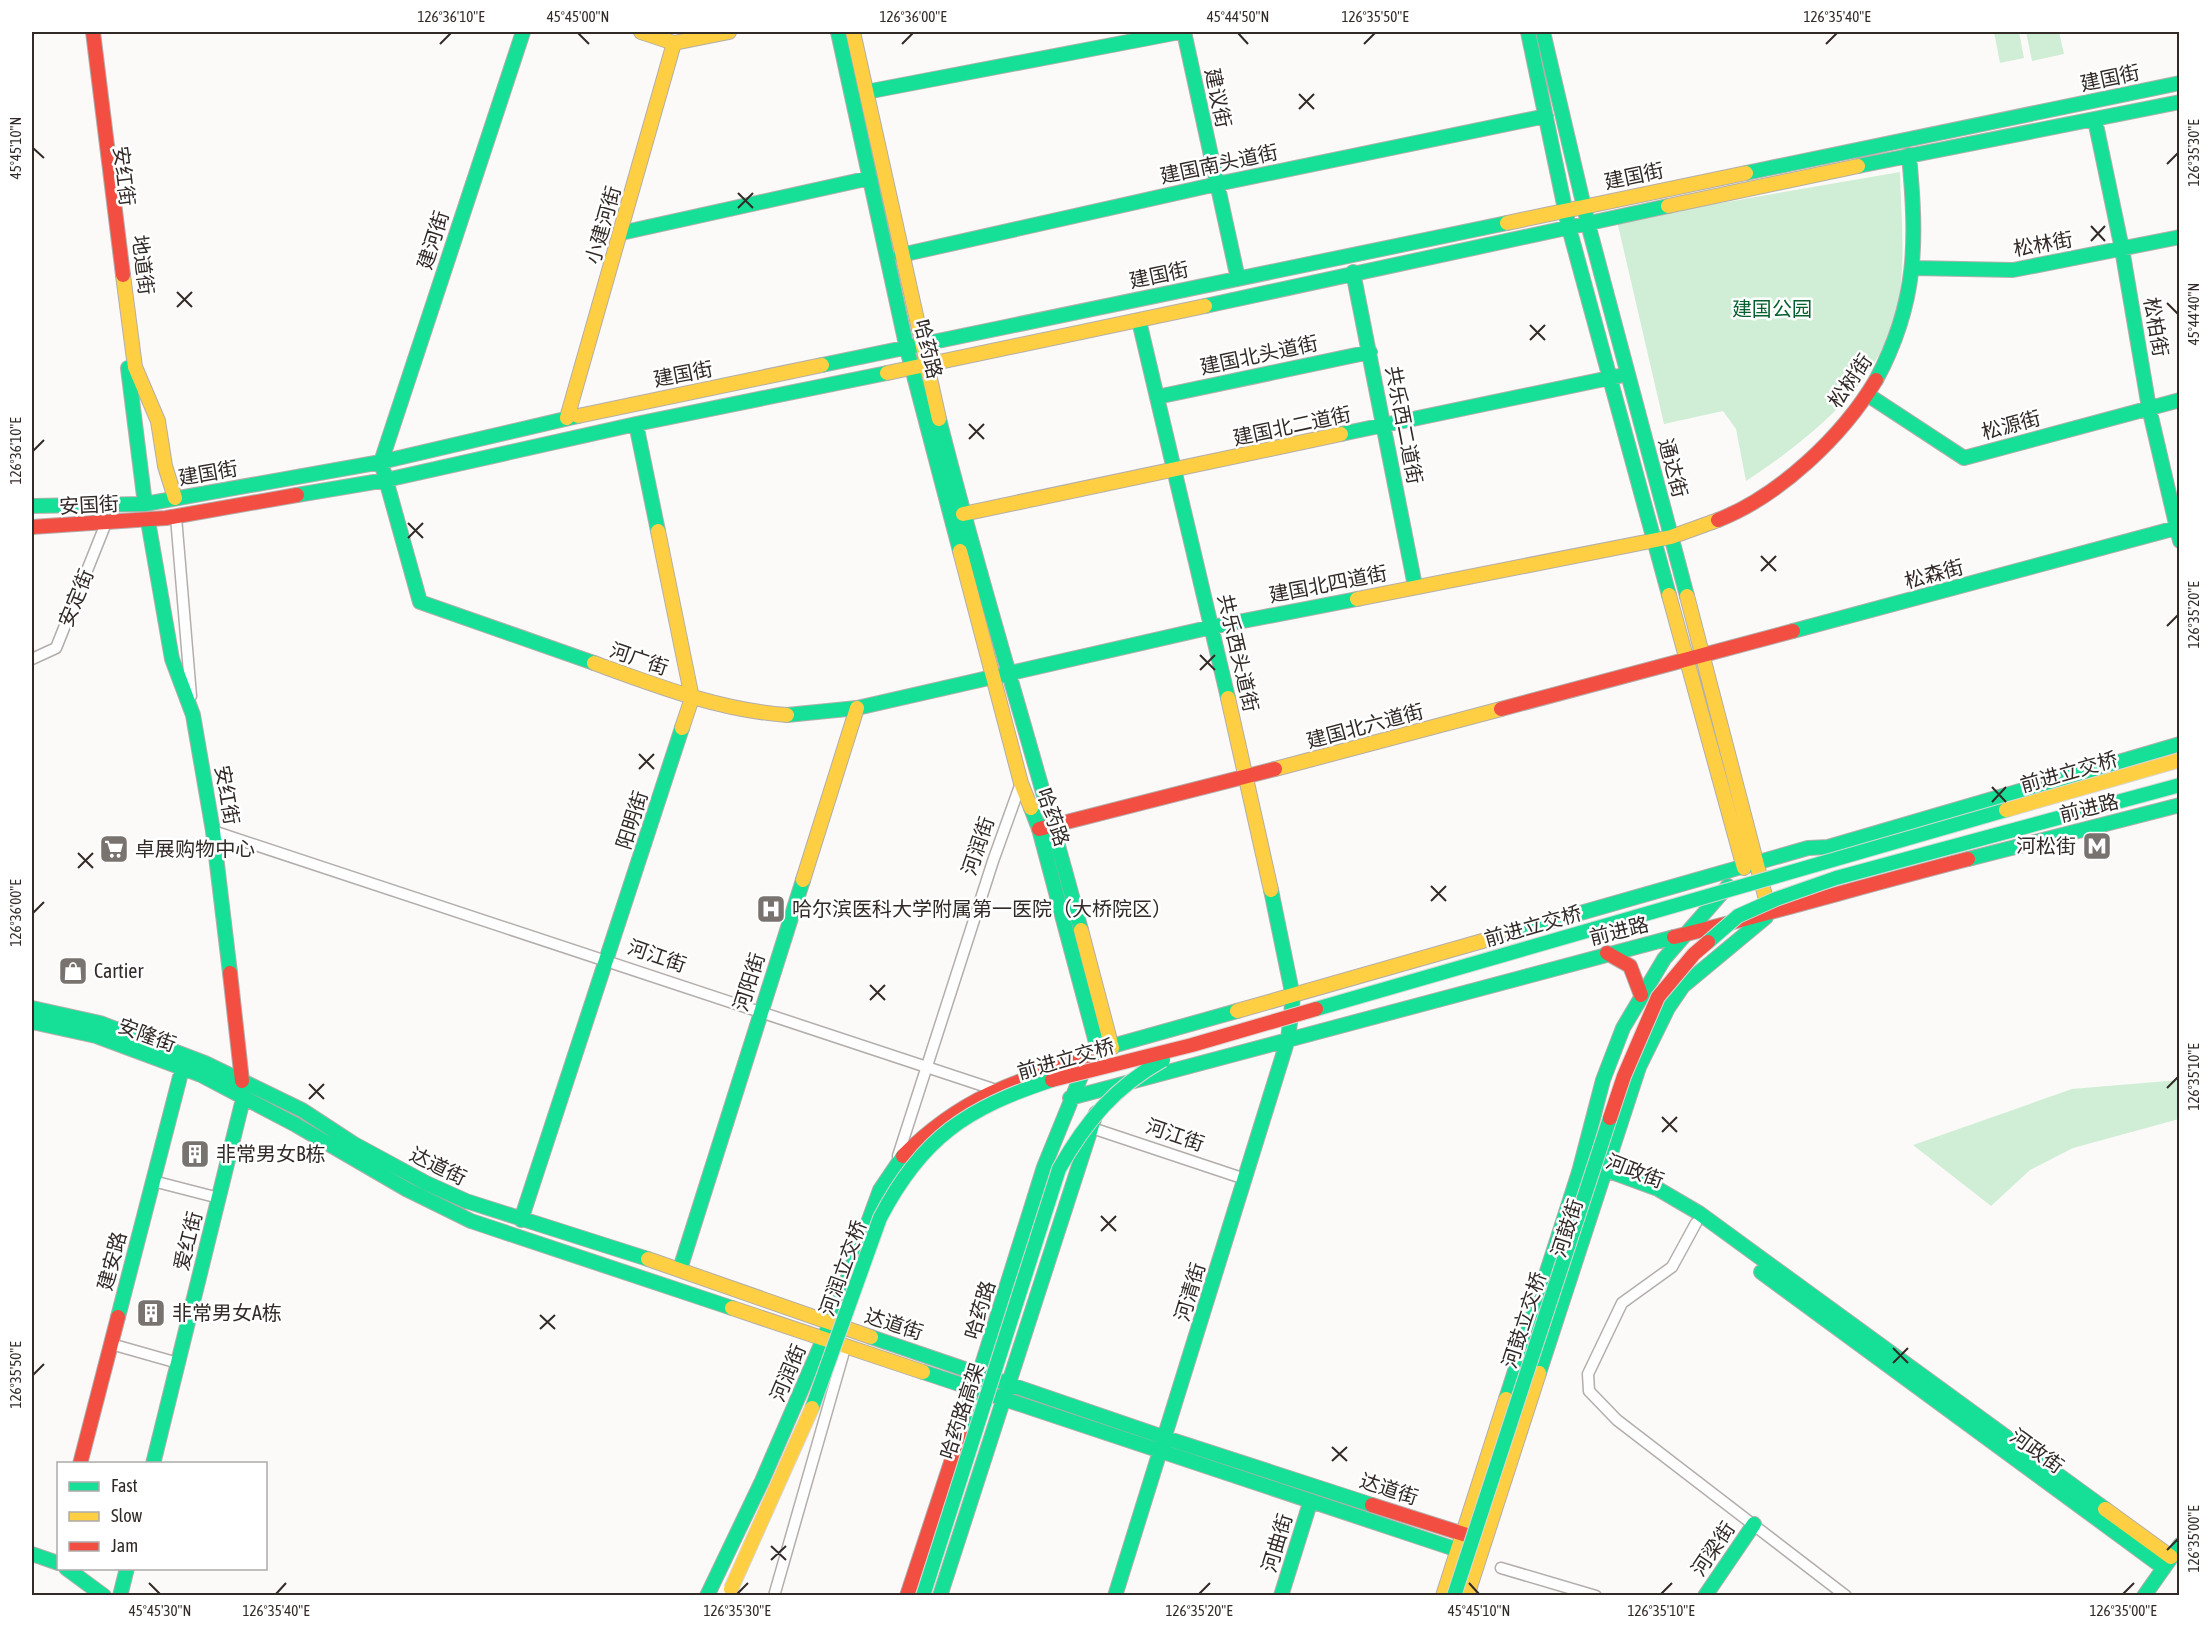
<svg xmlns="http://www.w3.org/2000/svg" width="2211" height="1627" viewBox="0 0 2211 1627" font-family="'Asap Condensed','Noto Sans SC',sans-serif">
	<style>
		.green { fill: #cfeed5 }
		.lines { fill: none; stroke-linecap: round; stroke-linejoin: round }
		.street-casing { stroke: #b3aeac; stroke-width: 13 }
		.fast-casing { stroke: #b3aeac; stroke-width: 16 }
		.slow-casing { stroke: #b3aeac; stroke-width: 16 }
		.jam-casing { stroke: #b3aeac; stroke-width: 16 }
		.street { stroke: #fffefe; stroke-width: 10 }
		.fast { stroke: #16e098; stroke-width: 14 }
		.slow { stroke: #ffcf43; stroke-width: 14 }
		.jam { stroke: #f24e42; stroke-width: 14 }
		.fast-bridge-casing { stroke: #d9d7d6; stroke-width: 16; stroke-linecap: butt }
		.slow-bridge-casing { stroke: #d9d7d6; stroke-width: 16; stroke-linecap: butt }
		.jam-bridge-casing { stroke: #d9d7d6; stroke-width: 16; stroke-linecap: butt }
		.fast-bridge { stroke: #16e098; stroke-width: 14 }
		.slow-bridge { stroke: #ffcf43; stroke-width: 14 }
		.jam-bridge { stroke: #f24e42; stroke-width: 14 }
		.ticks { fill: none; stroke: #322a27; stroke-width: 2 }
		.labels { text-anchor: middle; stroke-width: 5; stroke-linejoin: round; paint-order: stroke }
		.street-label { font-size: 20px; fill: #322a27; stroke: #fff }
		.park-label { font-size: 20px; fill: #06602d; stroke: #fff }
		.poi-label { font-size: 20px; fill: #322a27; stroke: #fff; text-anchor: start }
		.neatline { fill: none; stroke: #322a27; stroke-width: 2 }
		.ticks-label { font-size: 15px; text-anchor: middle; fill: #322a27 }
	</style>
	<rect width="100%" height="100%" fill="#fcfaf8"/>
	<path class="green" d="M1994 32H2019L2024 58 2000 63Z
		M2026 32H2059L2064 54 2032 61Z
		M1900 172C1901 218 1907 269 1896 314 1878 385 1804 443 1746 481L1736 429 1723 411 1664 424 1617 221Z
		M2179 1080V1119L2073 1148 2030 1170 1991 1206 1913 1145 2072 1089Z"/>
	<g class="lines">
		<g class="street-casing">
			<path id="street" d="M176 517 191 696
				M32 659 56 648 106 523
				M213 831 993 1089
				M1092 1128 1245 1179
				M898 1156 993 861 1021 783
				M153 1181 219 1198
				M1696 1223 1672 1267 1622 1303 1588 1374 1589 1391 1617 1420 1846 1596
				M111 1344 178 1363
				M1501 1568 1596 1596
				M774 1596 845 1348"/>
		</g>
		<g class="fast-casing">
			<path id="fast" d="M523 32 381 462 420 602 594 663
				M838 32 907 349 960 551
				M1184 32 1238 279
				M1528 32 1569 228 1669 595
				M1543 32 1588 224 1687 596
				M866 92 1180 32
				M2095 120 2122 249 2149 408 2180 541
				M1858 166 2180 102
				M1746 173 2180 83
				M621 233 870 178
				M901 255 1217 184 1546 116
				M1913 268 2013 270 2180 237
				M1353 272 1415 586
				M1205 306 1668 206
				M1139 321 1228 698
				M822 365 1507 223
				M128 368 145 504
				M1876 380C1918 302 1917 241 1909 155
				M1868 395 1964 458 2180 400
				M1157 397 1370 352
				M939 419C982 591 1036 759 1081 930
				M636 424 658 531
				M1341 434 1619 376
				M297 495 386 480 636 424 887 373
				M32 506 145 504 381 462 578 416
				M148 521 172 659 193 715 213 831 230 973
				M1793 631 2176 528
				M787 715 857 708 1212 627 1357 599
				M1031 808 1039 829 1098 1050
				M1968 859 2180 805
				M1514 932 1808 848 1828 847 2180 744
				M32 1008 100 1023 205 1063 302 1110 354 1144 426 1183 466 1201 648 1259
				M32 1022 96 1036 201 1075 296 1125 406 1189 471 1221 732 1308
				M1070 1098 1674 937
				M1597 1171 1606 1170 1658 1189 1699 1213 2105 1509
				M521 1220 682 728
				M680 1269 803 880
				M1761 1272 2164 1568
				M118 1317 182 1069
				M871 1337 1166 1438 1372 1505
				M923 1372 1467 1553
				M1539 1373 1639 1067 1668 1008 1683 986 1766 917
				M1506 1399 1579 1172 1603 1080 1623 1028 1664 959 1728 886
				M961 1432 1044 1167 1088 1059 1098 1050 1237 1011
				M153 1464 243 1099
				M32 1554 58 1563
				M66 1568 104 1596
				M120 1596 127 1568
				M707 1596 762 1481 836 1310 880 1190 903 1156
				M940 1596 1096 1113
				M1115 1596 1288 1039 1293 997 1271 890
				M1281 1596 1310 1503
				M1705 1596 1754 1524
				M2144 1596 2180 1545"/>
		</g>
		<g class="slow-casing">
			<path id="slow" d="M641 32 674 43 729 32
				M853 32 939 419
				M1668 206 1858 166
				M1507 223 1746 173
				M123 275 135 367 158 421 165 466 175 498
				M887 373 1205 306
				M578 416 822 365
				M567 418 674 43
				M963 514 1341 434
				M658 531 692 698 682 728
				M960 551 1021 783 1031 808
				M1669 595 1744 868
				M1687 596 1769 911
				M1357 599 1671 537 1718 520
				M594 663C657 686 719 710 787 715
				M1228 698 1271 890
				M1275 769 1501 709
				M803 880 857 708
				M1081 930 1112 1048
				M1237 1011 1514 932
				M648 1259 871 1337
				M732 1308 923 1372
				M2105 1509 2171 1557
				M1443 1596 1506 1399
				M1467 1596 1539 1373"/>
		</g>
		<g class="jam-casing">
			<path id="jam" d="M93 32 123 275
				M1718 520C1779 496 1842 437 1876 380
				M32 527 166 518 297 495
				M1501 709 1793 631
				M1039 829 1275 769
				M1674 937C1772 913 1870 884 1968 859
				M1607 953 1630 966 1641 995
				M230 973 242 1081
				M903 1156C961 1098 1012 1082 1088 1059
				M80 1464 118 1317
				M1372 1505 1473 1537
				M907 1596 961 1432"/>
		</g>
		<use href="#street" class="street"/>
		<use href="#fast" class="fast"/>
		<use href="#slow" class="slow"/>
		<use href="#jam" class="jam"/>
		<g class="fast-bridge-casing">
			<path id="fast-bridge" d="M1708 942 1738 916 1776 899 1836 878 2180 785
				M1316 1009 2006 810
				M812 1408 880 1218C922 1137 967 1108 1052 1080
				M923 1596 1059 1169C1086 1121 1115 1087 1163 1060
				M1454 1596 1610 1118"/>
		</g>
		<g class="slow-bridge-casing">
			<path id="slow-bridge" d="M2006 810 2180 760
				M731 1589 812 1408"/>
		</g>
		<g class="jam-bridge-casing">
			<path id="jam-bridge" d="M1052 1080 1192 1045 1316 1009
				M1610 1118 1624 1076 1658 997 1694 954 1708 942"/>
		</g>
		<use href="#fast-bridge" class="fast-bridge"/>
		<use href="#slow-bridge" class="slow-bridge"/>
		<use href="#jam-bridge" class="jam-bridge"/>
	</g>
	<path class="ticks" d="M578 33 589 44M1238 33 1248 44M440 44 451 33M902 44 913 33M1364 44 1375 33M1826 44 1837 33M1299 94 1314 109M1299 109 1314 94M33 148 44 158M2167 164 2178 153M738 193 753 208M738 208 753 193M2091 226 2105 241M2091 241 2105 226M177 292 192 307M2167 303 2178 314M177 307 192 292M1530 325 1545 340M1530 340 1545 325M969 424 984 439M969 439 984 424M33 451 44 440M408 523 423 538M408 538 423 523M1761 556 1776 571M1761 571 1776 556M2167 626 2178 615M1200 655 1215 670M1200 670 1215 655M639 754 654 769M639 769 654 754M1992 787 2006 802M1992 802 2006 787M78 853 93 868M78 868 93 853M1431 886 1446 901M1431 901 1446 886M33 913 44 902M870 985 885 1000M870 1000 885 985M309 1084 324 1099M2167 1088 2178 1077M309 1099 324 1084M1662 1117 1677 1132M1662 1132 1677 1117M1101 1216 1116 1231M1101 1231 1116 1216M540 1315 555 1329M540 1329 555 1315M1893 1348 1908 1363M1893 1363 1908 1348M33 1375 44 1364M1332 1447 1347 1461M1332 1461 1347 1447M771 1546 786 1560M2167 1550 2178 1539M771 1560 786 1546M149 1583 160 1594M1469 1583 1479 1594M276 1594 286 1583M737 1594 748 1583M1199 1594 1210 1583M1661 1594 1672 1583M2123 1594 2134 1583"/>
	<defs>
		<g id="metro-square" transform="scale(1.5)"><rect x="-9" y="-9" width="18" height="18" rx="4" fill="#797370" stroke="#fff"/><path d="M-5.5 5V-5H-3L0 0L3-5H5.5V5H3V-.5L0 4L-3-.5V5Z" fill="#fff"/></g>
		<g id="supermarket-square" transform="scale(1.5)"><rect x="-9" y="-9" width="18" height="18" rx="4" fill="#797370" stroke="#fff"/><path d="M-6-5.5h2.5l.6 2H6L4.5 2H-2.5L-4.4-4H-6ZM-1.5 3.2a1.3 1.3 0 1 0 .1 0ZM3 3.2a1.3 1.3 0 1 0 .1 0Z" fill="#fff"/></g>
		<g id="hospital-square" transform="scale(1.5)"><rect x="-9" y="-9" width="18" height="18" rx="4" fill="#797370" stroke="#fff"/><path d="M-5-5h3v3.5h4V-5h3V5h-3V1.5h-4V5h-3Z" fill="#fff"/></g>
		<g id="shop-square" transform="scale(1.5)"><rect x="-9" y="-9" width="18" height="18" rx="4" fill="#797370" stroke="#fff"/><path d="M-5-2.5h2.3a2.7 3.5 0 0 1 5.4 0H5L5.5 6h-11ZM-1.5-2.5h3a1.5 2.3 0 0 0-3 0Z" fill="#fff"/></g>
		<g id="building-square" transform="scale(1.5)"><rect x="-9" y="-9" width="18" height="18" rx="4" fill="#797370" stroke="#fff"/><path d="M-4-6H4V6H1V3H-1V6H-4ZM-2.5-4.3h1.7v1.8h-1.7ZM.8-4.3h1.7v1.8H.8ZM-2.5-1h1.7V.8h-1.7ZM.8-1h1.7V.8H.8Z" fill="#fff"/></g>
	</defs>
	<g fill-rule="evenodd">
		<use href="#metro-square" x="2097" y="846"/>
		<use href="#supermarket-square" x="114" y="849"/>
		<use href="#hospital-square" x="771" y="909"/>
		<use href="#shop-square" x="73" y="971"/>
		<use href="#building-square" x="195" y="1154"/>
		<use href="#building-square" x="151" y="1313"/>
	</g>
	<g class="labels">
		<g class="street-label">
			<text transform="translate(2110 78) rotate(-12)" y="7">建国街</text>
			<text transform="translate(1218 98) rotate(78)" y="7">建议街</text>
			<text transform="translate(1219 164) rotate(-12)" y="7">建国南头道街</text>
			<text transform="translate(124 176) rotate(83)" y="7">安红街</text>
			<text transform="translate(1634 176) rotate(-12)" y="7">建国街</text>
			<text transform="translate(603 225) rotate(-74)" y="7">小建河街</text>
			<text transform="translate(433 240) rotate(-72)" y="7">建河街</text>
			<text transform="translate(2043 244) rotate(-10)" y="7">松林街</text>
			<text transform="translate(143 265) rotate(83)" y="7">地道街</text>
			<text transform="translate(1159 275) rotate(-12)" y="7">建国街</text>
			<text transform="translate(2156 327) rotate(80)" y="7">松柏街</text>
			<text transform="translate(928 349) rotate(76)" y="7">哈药路</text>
			<text transform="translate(1259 355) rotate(-12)" y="7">建国北头道街</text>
			<text transform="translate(683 374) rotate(-11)" y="7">建国街</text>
			<text transform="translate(1850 381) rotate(-55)" y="7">松树街</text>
			<text transform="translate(1404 425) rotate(79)" y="7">共乐西二道街</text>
			<text transform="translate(2011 425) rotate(-15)" y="7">松源街</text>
			<text transform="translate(1292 426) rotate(-12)" y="7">建国北二道街</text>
			<text transform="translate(1673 468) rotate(75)" y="7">通达街</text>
			<text transform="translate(208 473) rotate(-10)" y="7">建国街</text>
			<text transform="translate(89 505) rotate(-3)" y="7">安国街</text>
			<text transform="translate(1934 574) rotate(-15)" y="7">松森街</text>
			<text transform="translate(1328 584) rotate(-11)" y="7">建国北四道街</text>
			<text transform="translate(76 598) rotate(-68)" y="7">安定街</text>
			<text transform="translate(1238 653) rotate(77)" y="7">共乐西头道街</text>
			<text transform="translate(639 659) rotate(19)" y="7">河广街</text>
			<text transform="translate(1365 726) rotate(-15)" y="7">建国北六道街</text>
			<text transform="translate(2069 772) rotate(-16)" y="7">前进立交桥</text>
			<text transform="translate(227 795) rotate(80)" y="7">安红街</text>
			<text transform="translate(2089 808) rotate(-14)" y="7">前进路</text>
			<text transform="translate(1053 817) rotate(71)" y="7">哈药路</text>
			<text transform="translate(632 820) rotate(-72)" y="7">阳明街</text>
			<text transform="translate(978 846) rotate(-71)" y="7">河润街</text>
			<text transform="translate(1533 926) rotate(-16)" y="7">前进立交桥</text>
			<text transform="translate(1619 931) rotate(-14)" y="7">前进路</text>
			<text transform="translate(657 956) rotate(19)" y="7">河江街</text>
			<text transform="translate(749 982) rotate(-72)" y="7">河阳街</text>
			<text transform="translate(147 1035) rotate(20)" y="7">安隆街</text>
			<text transform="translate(1066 1059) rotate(-16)" y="7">前进立交桥</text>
			<text transform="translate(1175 1135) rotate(19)" y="7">河江街</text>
			<text transform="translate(438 1166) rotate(26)" y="7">达道街</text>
			<text transform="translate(1635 1171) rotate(21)" y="7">河政街</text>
			<text transform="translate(1567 1228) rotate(-72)" y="7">河鼓街</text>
			<text transform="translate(188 1241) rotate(-76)" y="7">爱红街</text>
			<text transform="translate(112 1261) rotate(-75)" y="7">建安路</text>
			<text transform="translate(843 1268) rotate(-70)" y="7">河润立交桥</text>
			<text transform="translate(1190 1292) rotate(-73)" y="7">河清街</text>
			<text transform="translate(980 1310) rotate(-73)" y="7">哈药路</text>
			<text transform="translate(1524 1320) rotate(-72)" y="7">河鼓立交桥</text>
			<text transform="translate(894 1324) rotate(18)" y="7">达道街</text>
			<text transform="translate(788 1373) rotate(-67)" y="7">河润街</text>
			<text transform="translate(962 1411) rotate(-72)" y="7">哈药路高架</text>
			<text transform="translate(2037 1451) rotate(36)" y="7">河政街</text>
			<text transform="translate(1389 1489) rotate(18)" y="7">达道街</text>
			<text transform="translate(1277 1543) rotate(-73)" y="7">河曲街</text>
			<text transform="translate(1713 1549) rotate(-56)" y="7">河梁街</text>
		</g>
		<g class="park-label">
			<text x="1772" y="316">建国公园</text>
		</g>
		<g class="poi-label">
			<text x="2076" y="853" text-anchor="end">河松街</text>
			<text x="135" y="856">卓展购物中心</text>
			<text x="792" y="916">哈尔滨医科大学附属第一医院（大桥院区）</text>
			<text x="94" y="978">Cartier</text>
			<text x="216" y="1161">非常男女B栋</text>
			<text x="172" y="1320">非常男女A栋</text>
		</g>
	</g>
	<rect width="2211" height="1627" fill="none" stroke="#ffffff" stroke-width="66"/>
	<rect x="57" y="1462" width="210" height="108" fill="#ffffff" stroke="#adaaa9" stroke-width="1.5"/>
	<rect x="69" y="1482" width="30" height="9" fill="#16e098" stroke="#adaaa9" stroke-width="1.5"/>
	<text x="111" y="1492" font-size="18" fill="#322a27">Fast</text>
	<rect x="69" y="1512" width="30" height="9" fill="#ffcf43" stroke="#adaaa9" stroke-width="1.5"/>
	<text x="111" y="1522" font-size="18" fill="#322a27">Slow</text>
	<rect x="69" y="1542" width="30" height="9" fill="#f24e42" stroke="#adaaa9" stroke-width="1.5"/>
	<text x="111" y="1552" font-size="18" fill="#322a27">Jam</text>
	<rect x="33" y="33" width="2145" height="1561" class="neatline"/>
	<g class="ticks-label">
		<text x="451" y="22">126°36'10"E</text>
		<text x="578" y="22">45°45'00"N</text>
		<text x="913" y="22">126°36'00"E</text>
		<text x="1238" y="22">45°44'50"N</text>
		<text x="1375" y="22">126°35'50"E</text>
		<text x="1837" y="22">126°35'40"E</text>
		<text transform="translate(16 148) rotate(-90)" y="5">45°45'10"N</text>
		<text transform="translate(2194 153) rotate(-90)" y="5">126°35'30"E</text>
		<text transform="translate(2194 314) rotate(-90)" y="5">45°44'40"N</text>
		<text transform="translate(16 451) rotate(-90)" y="5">126°36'10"E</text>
		<text transform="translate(2194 615) rotate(-90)" y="5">126°35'20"E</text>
		<text transform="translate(16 913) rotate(-90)" y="5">126°36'00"E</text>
		<text transform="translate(2194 1077) rotate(-90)" y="5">126°35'10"E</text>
		<text transform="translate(16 1375) rotate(-90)" y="5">126°35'50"E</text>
		<text transform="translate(2194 1539) rotate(-90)" y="5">126°35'00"E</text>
		<text x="160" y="1616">45°45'30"N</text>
		<text x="276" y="1616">126°35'40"E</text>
		<text x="737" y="1616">126°35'30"E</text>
		<text x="1199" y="1616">126°35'20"E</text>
		<text x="1479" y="1616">45°45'10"N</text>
		<text x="1661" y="1616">126°35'10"E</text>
		<text x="2123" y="1616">126°35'00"E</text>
	</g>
</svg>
